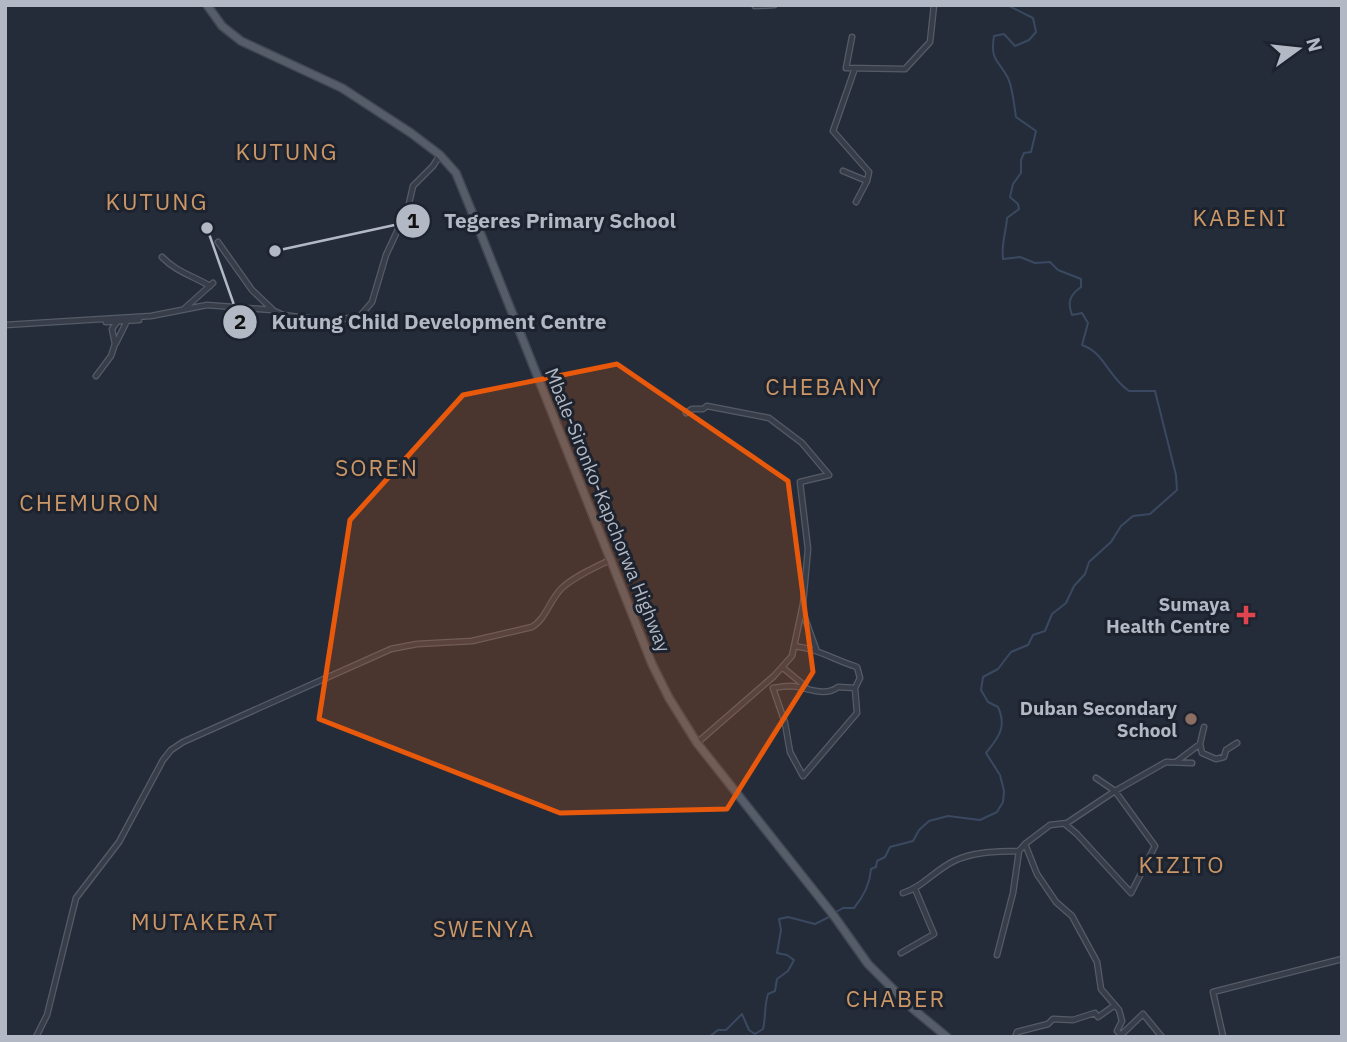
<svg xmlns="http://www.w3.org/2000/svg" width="1347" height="1042" viewBox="0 0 1347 1042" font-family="'IBM Plex Sans',sans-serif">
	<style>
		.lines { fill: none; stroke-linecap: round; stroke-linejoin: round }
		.stream { stroke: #3a4961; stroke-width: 2 }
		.minor-casing { stroke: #555c67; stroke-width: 7 }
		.primary-casing { stroke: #404752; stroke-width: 10 }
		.minor { stroke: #373e49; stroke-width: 4.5 }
		.primary { stroke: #555d69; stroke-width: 7 }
		.marked { fill: #e8590c; fill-opacity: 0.2; stroke: #e8590c; stroke-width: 5; stroke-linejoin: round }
		.health-dot { fill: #e0444e; stroke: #1d232e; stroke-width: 2.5 }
		.education-dot { fill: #8d6e63; stroke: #1d232e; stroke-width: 2.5 }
		.labels { text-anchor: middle; stroke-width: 6; stroke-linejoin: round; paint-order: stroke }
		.street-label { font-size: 19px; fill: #b2b9c5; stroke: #1d232e }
		.poi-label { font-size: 19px; font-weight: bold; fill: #b2b9c5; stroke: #1d232e; text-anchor: end }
		.quarter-label { font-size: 23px; letter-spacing: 2px; fill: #cc9767; stroke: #1d232e }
		.leader { fill: none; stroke: #b2b9c5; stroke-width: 2.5 }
		.callout-dot { fill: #b2b9c5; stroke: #1d232e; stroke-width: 2.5 }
		.mark-label { font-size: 21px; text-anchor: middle; font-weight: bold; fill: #111 }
		.callout-label { font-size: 21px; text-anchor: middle; font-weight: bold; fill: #b2b9c5; stroke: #1d232e; stroke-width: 6; stroke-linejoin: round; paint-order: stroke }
	</style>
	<rect width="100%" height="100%" fill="#242c39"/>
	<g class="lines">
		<path class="stream" d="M836 912 843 908H854C864 896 870 884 871 869L876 867 877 861 885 857 890 847 913 841 919 830 929 821 948 816 980 820 997 812 1003 802 1004 791 1000 775 986 753C999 737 1007 727 998 707L988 702 981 690 983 677 998 669 1011 652 1028 645 1033 635 1045 631 1052 614 1066 603 1074 586 1085 574 1089 562 1111 542 1121 526 1133 516 1150 514 1177 490 1176 475 1155 391H1129C1108 377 1105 353 1082 345L1088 323 1082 313 1072 315C1067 302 1070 295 1081 287V279L1058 270 1050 262 1035 263 1020 257 1003 259C1001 244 1006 233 1007 218L1019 209 1018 204 1010 197 1013 184 1021 173V160L1024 153 1031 152 1036 131 1016 117C1014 105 1013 89 1008 78 998 59 990 61 994 36L1004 34 1015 46 1029 40 1036 32 1033 18 1007 5
			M709 1037 718 1030H726L742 1014 749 1030 755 1034 763 1029C766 1017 764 1006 768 994L775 991 777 979 788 971 794 960 787 955 777 953 781 930 779 919 788 917 815 924 831 916"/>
		<g class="minor-casing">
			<path id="minor" d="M755 6 774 5
				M852 37 846 68 905 69 930 42 934 5
				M843 171 867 181 869 172 833 131 855 68
				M856 202 867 181
				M218 242 252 290 272 309
				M162 257C175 271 193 276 210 286
				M185 308 213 283
				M106 322 139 320
				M5 325 151 316 207 305 272 310 283 315 332 321 360 316 372 302 386 255 408 208 413 186 433 166 440 155
				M116 343 126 323
				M96 376 111 356 115 344 112 329 117 322
				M686 413 692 409H703L707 406 769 418 802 443 829 475 800 482 808 549 803 604 792 656 774 676 697 743
				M802 610 816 649
				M794 646C819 649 834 660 857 667L860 678 855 688 857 713 803 776 790 752 785 723 773 688C779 687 786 686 791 686 807 687 824 698 838 687L855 688
				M782 667 805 686
				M1200 744 1202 753 1216 759 1224 757 1226 750 1237 743
				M1176 762 1200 744 1204 727
				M1065 824 1077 834 1131 893 1155 846 1115 791 1096 778
				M903 893C923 887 935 870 954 861 975 851 996 852 1019 851
				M901 953 934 934 915 889
				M997 955 1013 893 1019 851 1025 844
				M1121 1035 1117 1031 1122 1021 1119 1010 1101 989 1097 962 1072 916 1056 902 1037 874 1025 844 1050 825 1067 823 1115 791 1166 762 1192 763
				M1120 1036 1143 1014 1162 1037
				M1223 1036 1213 992 1342 959
				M36 1037 47 1015 76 898 119 842 163 760 171 750 183 742 391 649 417 644 472 641 532 627C546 619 550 599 562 588 575 576 594 568 610 560
				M1015 1037 1017 1032 1048 1024 1053 1019 1073 1020 1095 1013 1098 1017 1115 1005"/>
		</g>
		<g class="primary-casing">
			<path id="primary" d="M207 5 222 26 241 41 342 88 411 133 440 155 456 173 476 222 652 664 669 698 697 743 834 916 868 964 913 1009 947 1037"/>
		</g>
		<use href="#minor" class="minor"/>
		<use href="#primary" class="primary"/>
	</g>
	<path class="marked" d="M617 364 788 481 813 672 727 809 560 813 319 719 350 520 463 395Z"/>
	<path class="health-dot" d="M1242.5 604.5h7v7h7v7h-7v7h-7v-7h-7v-7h7z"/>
	<circle class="education-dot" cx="1191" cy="719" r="7"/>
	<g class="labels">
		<g class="street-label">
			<text transform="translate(608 510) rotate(68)" y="7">Mbale-Sironko-Kapchorwa Highway</text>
		</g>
		<g class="poi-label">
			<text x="1230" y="611">Sumaya<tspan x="1230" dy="22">Health Centre</tspan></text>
			<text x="1177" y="715">Duban Secondary<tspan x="1177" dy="22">School</tspan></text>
		</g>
		<g class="quarter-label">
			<text x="287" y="160">KUTUNG</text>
			<text x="157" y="210">KUTUNG</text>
			<text x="1240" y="226">KABENI</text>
			<text x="824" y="395">CHEBANY</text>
			<text x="377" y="476">SOREN</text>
			<text x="90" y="511">CHEMURON</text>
			<text x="1182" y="873">KIZITO</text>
			<text x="205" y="930">MUTAKERAT</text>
			<text x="484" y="937">SWENYA</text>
			<text x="896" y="1007">CHABER</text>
		</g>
	</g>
	<path class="leader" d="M275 251L413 221M207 228L240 322"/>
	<g class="callout-dot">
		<circle cx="275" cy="251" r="7"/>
		<circle cx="207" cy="228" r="7"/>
		<circle cx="413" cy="221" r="18"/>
		<circle cx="240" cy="322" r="18"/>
	</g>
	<g class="mark-label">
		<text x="413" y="228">1</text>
		<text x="240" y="329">2</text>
	</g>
	<g class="callout-label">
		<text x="560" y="228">Tegeres Primary School</text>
		<text x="439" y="329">Kutung Child Development Centre</text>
	</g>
	<rect width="1347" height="1042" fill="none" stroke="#b2b9c5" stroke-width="14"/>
	<g transform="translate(1298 49) rotate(75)" stroke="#1d232e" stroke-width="5" paint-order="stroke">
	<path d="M0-5L12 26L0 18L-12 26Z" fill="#b2b9c5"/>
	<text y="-10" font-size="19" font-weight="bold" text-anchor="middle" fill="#b2b9c5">N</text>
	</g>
</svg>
